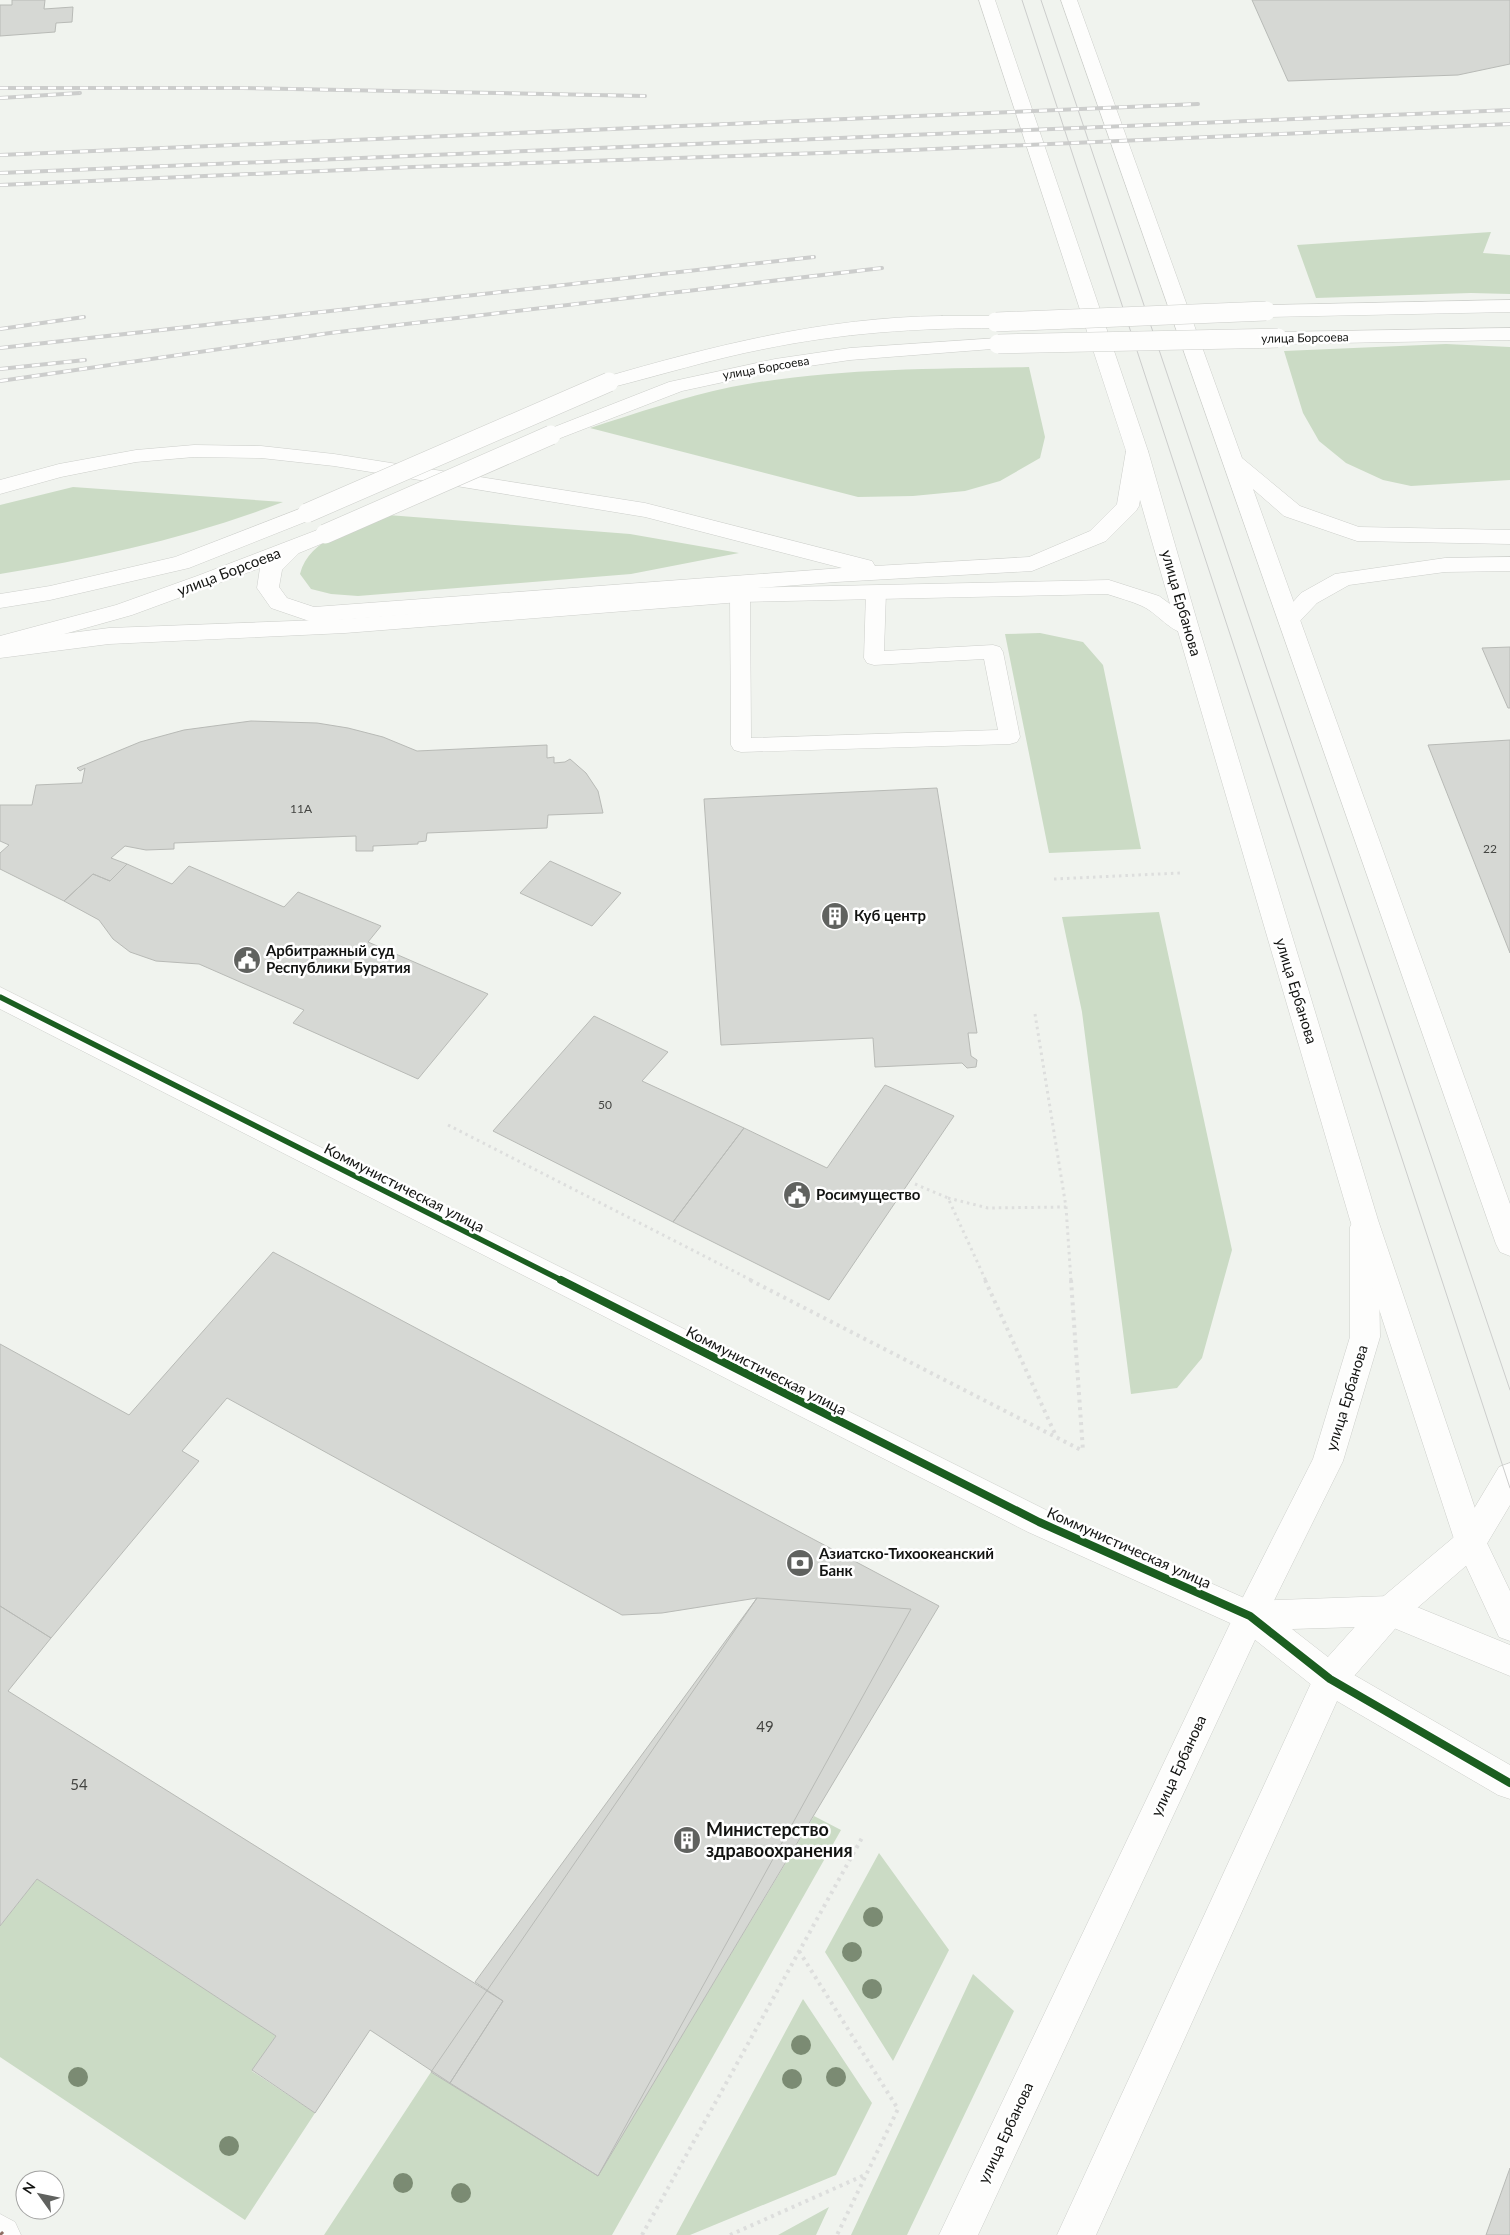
<svg xmlns="http://www.w3.org/2000/svg" width="1510" height="2235" viewBox="0 0 1510 2235" font-family="Lato,sans-serif">
	<style>
		.green { fill: #cbdbc5 }
		.building { fill: #d6d8d4; stroke: #b8bab6 }
		.lines { fill: none; stroke-linecap: round; stroke-linejoin: round }
		.lane-casing { stroke: #cdcfcb; stroke-width: 1 }
		.street-casing { stroke: #cdcfcb; stroke-width: 1 }
		.secondary-casing { stroke: #cdcfcb; stroke-width: 1 }
		.primary-casing { stroke: #cdcfcb; stroke-width: 1 }
		.path-far1 { stroke: #dddedd; stroke-width: 3; stroke-dasharray: 2.5 4; stroke-linecap: butt }
		.path { stroke: #dddedd; stroke-width: 4; stroke-dasharray: 3 4.5; stroke-linecap: butt }
		.lane { fill: #fdfdfc; fill-rule: evenodd }
		.street { fill: #fdfdfc; fill-rule: evenodd }
		.secondary { fill: #fdfdfc; fill-rule: evenodd }
		.primary { fill: #fdfdfc; fill-rule: evenodd }
		.tram { stroke: #cccdcc; stroke-width: 1 }
		.rail-casing { stroke: #cccdcc; stroke-width: 4 }
		.rail { stroke: #fff; stroke-width: 2.5; stroke-dasharray: 8; stroke-linecap: butt }
		.primary-bridge-casing { stroke: #cdcfcb; stroke-width: 20; stroke-linecap: butt }
		.primary-bridge { stroke: #fdfdfc; stroke-width: 19 }
		.quiet { stroke: #8d6e63; stroke-width: 6; stroke-dasharray: 12 6; stroke-linecap: butt }
		.cycleway-far1-casing { stroke: #fff; stroke-width: 9 }
		.cycleway-casing { stroke: #fff; stroke-width: 11 }
		.cycleway-far1 { stroke: #1b5e20; stroke-width: 5.5 }
		.cycleway { stroke: #1b5e20; stroke-width: 8 }
		.tree { fill: #7b8b73 }
		.labels { text-anchor: middle; stroke-width: 5; stroke-linejoin: round; paint-order: stroke }
		.far-street-label { font-size: 12px; fill: #131412; stroke: #fff }
		.number-label { font-size: 12px; fill: #444542 }
		.street-label { font-size: 15px; fill: #131412; stroke: #fff }
		.poi-label { font-size: 15px; font-weight: bold; fill: #131412; stroke: #fff; text-anchor: start }
		.near-number-label { font-size: 15px; fill: #444542 }
		.near-poi-label { font-size: 18px; font-weight: bold; fill: #131412; stroke: #fff; text-anchor: start }
	</style>
	<rect width="100%" height="100%" fill="#f0f3ee"/>
	<path class="green" d="M1491 232 1483 253 1510 255V294L1471 293 1316 298 1297 245Z
		M1446 344 1510 347V480L1411 486 1383 480 1346 463 1319 441 1303 413 1284 351Z
		M1029 367 1045 437 1040 458 1000 481 965 491 913 496 858 497 590 428C637 413 683 397 731 387 829 368 930 369 1029 367Z
		M73 487 283 502C192 537 96 558 0 574V505Z
		M388 515 630 534 739 553 631 574 358 596 331 594 311 589 300 574C309 537 357 528 388 515Z
		M1040 633 1083 642 1103 665 1141 849 1049 853 1005 634Z
		M1159 912 1232 1250 1202 1358 1177 1388 1131 1394 1082 1012 1062 917Z
		M814 1816 841 1830 612 2235H324L431 2072 598 2175Z
		M879 1853 949 1950 893 2061 825 1952Z
		M37 1879 276 2036 252 2071 315 2113 245 2220 0 2057V1926Z
		M973 1974 1014 2011 907 2235H851Z
		M803 1999 872 2103 836 2175 690 2235H676Z
		M829 2207 816 2235H778Z"/>
	<path class="building" d="M12 0H45L44 9 73 7 72 22 56 23 55 32 0 36V5H12Z
		M1252 0H1510V64L1458 75 1288 81Z
		M1510 647V708H1508L1482 648Z
		M251 721 317 723 348 728 383 737 417 751 547 745V758L554 757V763L565 762 570 759 586 773 598 791 603 813 548 815 547 828 427 833 426 841 418 842V844L373 846V851H356V836L174 843V849L146 850 125 846 111 858 127 864 110 881 93 874 64 901 0 869V853L9 845 0 841V805H32L36 785 82 783 85 768 80 771 77 768 140 742 184 730Z
		M1510 740V953L1428 745Z
		M937 788 977 1033H968L971 1056 977 1060 976 1067 967 1068 962 1063 875 1067 873 1038 721 1045 704 799Z
		M550 861 621 893 592 926 520 893Z
		M127 864 172 884 189 866 284 907 298 892 381 926 368 942 488 994 418 1079 293 1023 304 1010 199 964 156 961 130 952 113 939 99 920 64 901 93 874 110 881Z
		M594 1016 668 1052 642 1081 744 1128 673 1222 493 1131Z
		M885 1085 954 1116 829 1300 673 1222 744 1128 827 1168Z
		M273 1252 939 1606 598 2176 450 2083 503 2001 475 1982 757 1598 662 1613 622 1615 227 1398 182 1451 199 1461 51 1638 0 1606V1344L129 1415Z
		M757 1598 911 1609 598 2176 431 2072Z
		M0 1606 51 1638 8 1691 503 2001 450 2083 370 2030 315 2113 252 2070 276 2036 37 1879 0 1926Z
		M1510 2168V2235H1486Z"/>
	<g class="lines">
		<g class="lane-casing">
			<path id="lane" d="M876 586 883 588 886 592 884 651 993 645 1000 647 1003 652 1020 737 1017 742 1010 744 741 752 734 750 731 745 730 595 733 591 740 589 747 591 750 595 751 738 998 730 984 659 874 665 867 663 864 658 866 592 869 588Z"/>
		</g>
		<g class="street-casing">
			<path id="street" d="M0 987 1050 1512 1251 1601 1390 1596 1510 1645V1676L1389 1626 1292 1629 1342 1668 1510 1765V1799L1498 1795 1318 1690 1239 1627 1028 1532 0 1009Z
				M0 2214 15 2222 21 2235H0Z"/>
		</g>
		<g class="secondary-casing">
			<path id="secondary" d="M1137 445 1144 446 1148 451 1199 628 1196 633C1174 639 1160 614 1142 606 1131 601 1119 598 1107 594L740 602 345 633 109 644 0 658V642L109 628 345 619 740 588 1109 580 1159 596 1170 604 1126 451 1130 446Z
				M1510 557V571L1445 572 1349 585 1317 603 1297 624 1289 626 1281 624 1278 619 1301 593 1335 574 1445 558Z
				M1364 1215 1374 1219 1378 1227 1380 1337 1343 1461 1261 1627 978 2235H939L1239 1605 1313 1459 1350 1337V1227L1354 1219Z
				M1510 1463V1505L1482 1552 1401 1622 1342 1690 1096 2235H1057L1318 1668 1379 1600 1460 1532 1499 1467Z"/>
		</g>
		<g class="primary-casing">
			<path id="primary" d="M979 0H995L1148 451 1139 506 1136 511 1106 541 1032 571 836 582 312 622 271 608 257 588 260 568 132 615 0 652V636L116 605 197 576 325 527 333 529 336 534 333 539 299 553 282 570 279 587 287 598 314 607 842 568 645 517 334 466 261 458 194 457 136 462 61 477 0 494V480L59 464 136 450 194 445 261 446 334 454 645 503 872 561 875 566 1029 557 1090 531 1117 504 1126 451Z
				M1061 0H1077L1242 458 1300 506 1359 527 1510 530V544L1357 541 1284 516 1253 489 1510 1204V1256L1500 1252 1496 1244Z
				M1510 300V312L1266 317 1259 315 1256 311 1259 307 1266 305Z
				M942 316H996L1003 318 1006 322 1003 326 996 328C918 328 841 333 764 349 712 359 661 375 609 388L602 386 599 382 602 378C712 346 826 317 942 316Z
				M1510 328V340L1278 344 1271 342 1268 338 1271 334 1278 332Z
				M998 338 1005 340 1008 344 1005 348 850 360 775 371 682 391 558 439 551 441 544 439 540 435 544 431 669 382 775 359 850 348Z
				M307 506 315 508 318 513 315 518 189 568 50 600 0 608V594L50 586 175 557Z
				M1188 621 1196 623 1199 628 1378 1220 1486 1541 1510 1591V1641L1499 1637 1455 1542 1350 1220 1177 628 1180 623Z"/>
		</g>
		<path class="path-far1" d="M1054 879 1180 873
			M1035 1014 1066 1207 1071 1281
			M448 1125 753 1281
			M915 1184 948 1198 986 1281
			M948 1198 988 1208 1066 1207"/>
		<path class="path" d="M750 1280 1083 1451
			M985 1280 1056 1436
			M1071 1280 1083 1451
			M799 1951 898 2109 837 2235
			M642 2235 863 1836
			M730 2235 867 2174"/>
		<use href="#lane" class="lane"/>
		<use href="#street" class="street"/>
		<use href="#secondary" class="secondary"/>
		<use href="#primary" class="primary"/>
		<path class="tram" d="M1022 0 1510 1488
			M1041 0 1510 1390"/>
		<g class="rail-casing">
			<path id="rail" d="M0 88H242L645 96
				M0 98 80 93
				M0 155 1198 104
				M0 173 1510 110
				M0 185 413 167 911 150 1510 124
				M0 329 84 317
				M0 348 814 257
				M0 369 85 360
				M0 381 330 333 882 268"/>
		</g>
		<use href="#rail" class="rail"/>
		<g class="primary-bridge-casing">
			<path id="primary-bridge" d="M996 322 1266 311
				M998 344 1278 338
				M307 513 609 382
				M325 534 551 435"/>
		</g>
		<use href="#primary-bridge" class="primary-bridge"/>
		<path class="quiet" d="M0 2233 2 2235"/>
		<g class="cycleway-far1-casing">
			<path id="cycleway-far1" d="M0 997 563 1281"/>
		</g>
		<g class="cycleway-casing">
			<path id="cycleway" d="M561 1280 1039 1522 1250 1616 1330 1679 1510 1783"/>
		</g>
		<use href="#cycleway-far1" class="cycleway-far1"/>
		<use href="#cycleway" class="cycleway"/>
	</g>
	<g class="tree">
		<circle cx="873" cy="1917" r="10"/>
		<circle cx="852" cy="1952" r="10"/>
		<circle cx="872" cy="1989" r="10"/>
		<circle cx="801" cy="2045" r="10"/>
		<circle cx="78" cy="2077" r="10"/>
		<circle cx="836" cy="2077" r="10"/>
		<circle cx="792" cy="2079" r="10"/>
		<circle cx="229" cy="2146" r="10"/>
		<circle cx="403" cy="2183" r="10"/>
		<circle cx="461" cy="2193" r="10"/>
	</g>
	<defs>
		<g id="building-disc" transform="scale(1.4375)"><circle r="9.5" fill="#60625f" stroke="#fff"/><path d="M-4-6H4V6H1V3H-1V6H-4ZM-2.5-4.3h1.7v1.8h-1.7ZM.8-4.3h1.7v1.8H.8ZM-2.5-1h1.7V.8h-1.7ZM.8-1h1.7V.8H.8Z" fill="#fff"/></g>
		<g id="civic-disc" transform="scale(1.4375)"><circle r="9.5" fill="#60625f" stroke="#fff"/><path d="M-.6-6.5H3V-4.5H.6V-3L4-1V1h2V6H-6V1h2V-1L-.6-3ZM-1.2 2.5V6h2.4V2.5Z" fill="#fff"/></g>
		<g id="bank-disc" transform="scale(1.4375)"><circle r="9.5" fill="#60625f" stroke="#fff"/><path d="M-6-4H6V4H-6ZM0-2.3a2.3 2.3 0 1 0 0 4.6a2.3 2.3 0 1 0 0-4.6Z" fill="#fff"/></g>
	</defs>
	<g fill-rule="evenodd">
		<use href="#building-disc" x="835" y="916"/>
		<use href="#civic-disc" x="247" y="960"/>
		<use href="#civic-disc" x="797" y="1195"/>
		<use href="#bank-disc" x="800" y="1563"/>
		<use href="#building-disc" x="687" y="1840"/>
	</g>
	<g class="labels">
		<g class="far-street-label">
			<text transform="translate(1305 338) rotate(-1)" y="4">улица Борсоева</text>
			<text transform="translate(766 368) rotate(-10)" y="4">улица Борсоева</text>
		</g>
		<g class="number-label">
			<text x="301" y="813">11А</text>
			<text x="1490" y="853">22</text>
			<text x="605" y="1109">50</text>
		</g>
		<g class="street-label">
			<text transform="translate(229 572) rotate(-21)" y="5">улица Борсоева</text>
			<text transform="translate(1181 603) rotate(74)" y="5">улица Ербанова</text>
			<text transform="translate(1296 991) rotate(73)" y="5">улица Ербанова</text>
			<text transform="translate(404 1188) rotate(27)" y="5">Коммунистическая улица</text>
			<text transform="translate(766 1371) rotate(27)" y="5">Коммунистическая улица</text>
			<text transform="translate(1347 1398) rotate(-73)" y="5">улица Ербанова</text>
			<text transform="translate(1129 1548) rotate(24)" y="5">Коммунистическая улица</text>
			<text transform="translate(1179 1766) rotate(-65)" y="5">улица Ербанова</text>
			<text transform="translate(1006 2133) rotate(-65)" y="5">улица Ербанова</text>
		</g>
		<g class="poi-label">
			<text x="854" y="921">Куб центр</text>
			<text x="266" y="956">Арбитражный суд<tspan x="266" dy="17">Республики Бурятия</tspan></text>
			<text x="816" y="1200">Росимущество</text>
			<text x="819" y="1559">Азиатско-Тихоокеанский<tspan x="819" dy="17">Банк</tspan></text>
		</g>
		<g class="near-number-label">
			<text x="765" y="1732">49</text>
			<text x="79" y="1790">54</text>
		</g>
		<g class="near-poi-label">
			<text x="706" y="1836">Министерство<tspan x="706" dy="21">здравоохранения</tspan></text>
		</g>
	</g>
	<g transform="translate(40 2195) rotate(303)"><circle r="24" fill="#ffffff" stroke="#a1a1a0"/>
	<path d="M0-4L9 19L0 12L-9 19Z" fill="#60625f"/>
	<text y="-8" font-size="14" font-weight="bold" text-anchor="middle" fill="#131412">N</text>
	</g>
</svg>
